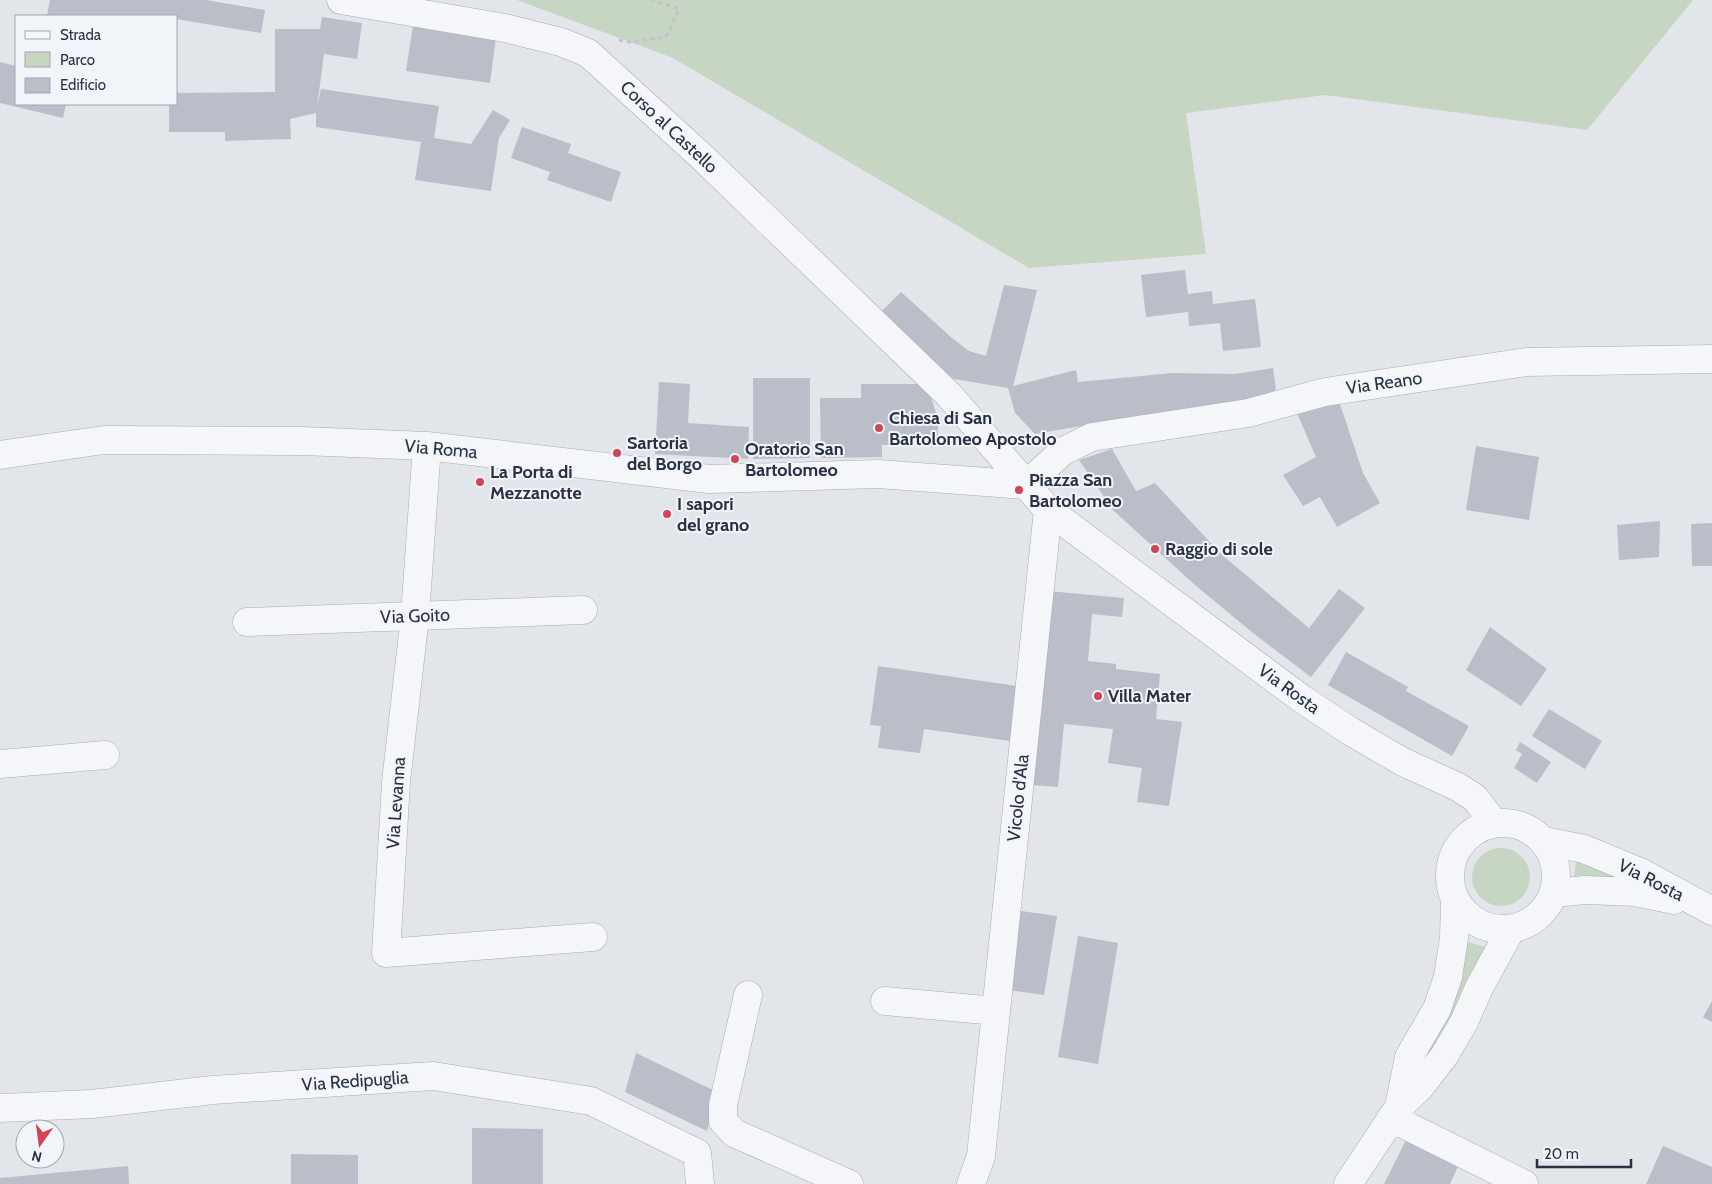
<svg xmlns="http://www.w3.org/2000/svg" width="1712" height="1184" viewBox="0 0 1712 1184" font-family="Cabin,sans-serif">
	<style>
		.green { fill: #c7d5c3 }
		.building { fill: #b9bec8 }
		.lines { fill: none; stroke-linecap: round; stroke-linejoin: round }
		.minor-casing { stroke: #a7acb5; stroke-width: 29 }
		.path { stroke: #c0c3ca; stroke-width: 3; stroke-dasharray: 4 4; stroke-linecap: butt }
		.minor { stroke: #f5f6f9; stroke-width: 28 }
		.poi-dot { fill: #d24458; stroke: #f1f4f8; stroke-width: 2 }
		.labels { text-anchor: middle; stroke-width: 4; stroke-linejoin: round; paint-order: stroke }
		.street-label { font-size: 18px; fill: #293243; stroke: #f1f4f8 }
		.poi-label { font-size: 18px; font-weight: bold; fill: #293243; stroke: #f1f4f8; text-anchor: start }
	</style>
	<rect width="100%" height="100%" fill="#e2e5ea"/>
	<path class="green" d="M517 0H1693L1587 130 1325 95 1186 113 1206 254 1029 268 673 58Z
		M1472 877a29 29 0 1 1 58 0a29 29 0 1 1-58 0Z
		M1577 855 1636 881 1573 884Z
		M1468 942 1489 948 1451 1027 1417 1076 1421 1059 1443 1026 1452 1003Z"/>
	<path class="building" d="M50 0H206L265 10 261 33 176 19V16H47Z
		M322 17 362 23 357 59 324 54 317 107 321 89 439 106 434 138 471 144 493 110 510 120 499 138 491 191 415 180 421 142 316 127V113L290 119 291 139 225 141V132H169V104H176V93L275 92V29H320Z
		M413 25 496 37 490 83 406 71Z
		M0 62 16 66V104H66L63 118 0 103Z
		M522 127 571 144 568 153 621 172 611 202 547 180 550 172 511 158Z
		M1185 270 1188 294 1212 291 1213 304 1255 299 1261 347 1223 351 1220 323 1189 326 1188 312 1146 317 1141 275Z
		M1004 285 1037 290 1013 386 1076 370 1078 382 1173 373 1235 374 1273 368 1277 398 1087 425 1035 434 1015 413 1008 388 936 376 875 318 901 292 952 338 969 351 986 356Z
		M753 378H810V458L753 459Z
		M659 382 690 384 688 423 749 427 748 459 655 454Z
		M861 384H927L938 419V436L902 437V445H882V457L821 458 820 398H861Z
		M1338 398 1363 473 1380 503 1337 527 1320 497 1303 506 1283 475 1316 457 1296 411Z
		M1476 446 1539 457 1529 520 1466 510Z
		M1112 449 1136 491 1155 483 1221 554 1309 628 1339 589 1365 608 1311 677 1253 633 1195 585 1114 511 1079 460Z
		M1660 521 1659 557 1619 560 1617 525Z
		M1712 523V566H1692L1691 524Z
		M1048 591 1124 598 1122 617 1092 614 1088 661 1116 664V669L1160 674 1156 719 1182 722 1169 806 1137 802 1142 768 1108 763 1113 729 1064 724 1058 787 1031 785Z
		M1490 627 1547 669 1521 706 1466 670Z
		M1346 652 1408 687 1406 691 1469 726 1452 756 1328 685Z
		M878 666 1017 686 1010 741 924 729 920 753 878 748 881 726 870 725Z
		M1549 709 1602 741 1585 769 1532 736Z
		M1520 742 1551 762 1537 783 1514 768 1522 754 1516 750Z
		M1021 911 1057 916 1044 995 1008 990Z
		M1078 936 1118 943 1098 1064 1058 1057Z
		M1712 1001V1022L1703 1017Z
		M636 1053 717 1092 707 1131 625 1092Z
		M472 1128 543 1129V1184H472Z
		M1407 1138 1459 1164 1450 1184H1384Z
		M1663 1146 1712 1167V1184H1646Z
		M291 1154 358 1155V1184H291Z
		M128 1166 129 1184H0V1178Z"/>
	<g class="lines">
		<g class="minor-casing">
			<path id="minor" d="M341 0 505 28 561 42 588 53 701 156 949 395 1048 510 1302 699 1350 731 1403 762 1458 787 1475 798 1494 823
				M427 446 415 616 396 782 386 953 593 937
				M0 455 104 440 302 441 427 446 709 479 878 474 1026 485 1063 451 1092 437 1248 413 1325 392 1526 362 1712 359
				M247 622 583 610
				M0 764 105 755
				M1450 876a53 53 0 1 1 106 0a53 53 0 1 1-106 0Z
				M1544 841 1584 849 1642 873 1712 911
				M1554 893 1585 890 1635 892 1674 900
				M748 995 723 1105V1121L734 1133 849 1184
				M885 1001 996 1011
				M1399 1107 1409 1057 1437 1009 1448 977 1454 938 1455 901
				M0 1108 92 1104 213 1090 433 1076 591 1101 697 1153 700 1184
				M1391 1118 1524 1184
				M971 1184 981 1156 1048 510
				M1348 1184 1399 1107 1420 1087 1444 1056 1464 1022 1479 988 1511 929"/>
		</g>
		<path class="path" d="M619 40 630 42 666 37 679 9 652 0"/>
		<use href="#minor" class="minor"/>
	</g>
	<g class="poi-dot">
		<circle cx="879" cy="428" r="5"/>
		<circle cx="617" cy="453" r="5"/>
		<circle cx="735" cy="459" r="5"/>
		<circle cx="480" cy="482" r="5"/>
		<circle cx="1019" cy="490" r="5"/>
		<circle cx="667" cy="514" r="5"/>
		<circle cx="1155" cy="549" r="5"/>
		<circle cx="1098" cy="696" r="5"/>
	</g>
	<g class="labels">
		<g class="street-label">
			<text transform="translate(669 127) rotate(43)" y="6">Corso al Castello</text>
			<text transform="translate(1384 383) rotate(-8)" y="6">Via Reano</text>
			<text transform="translate(441 449) rotate(5)" y="6">Via Roma</text>
			<text transform="translate(415 616) rotate(-2)" y="6">Via Goito</text>
			<text transform="translate(1289 689) rotate(36)" y="6">Via Rosta</text>
			<text transform="translate(1018 798) rotate(-84)" y="6">Vicolo d'Ala</text>
			<text transform="translate(396 803) rotate(-86)" y="6">Via Levanna</text>
			<text transform="translate(1651 880) rotate(27)" y="6">Via Rosta</text>
			<text transform="translate(355 1081) rotate(-4)" y="6">Via Redipuglia</text>
		</g>
		<g class="poi-label">
			<text x="889" y="424">Chiesa di San<tspan x="889" dy="21">Bartolomeo Apostolo</tspan></text>
			<text x="627" y="449">Sartoria<tspan x="627" dy="21">del Borgo</tspan></text>
			<text x="745" y="455">Oratorio San<tspan x="745" dy="21">Bartolomeo</tspan></text>
			<text x="490" y="478">La Porta di<tspan x="490" dy="21">Mezzanotte</tspan></text>
			<text x="1029" y="486">Piazza San<tspan x="1029" dy="21">Bartolomeo</tspan></text>
			<text x="677" y="510">I sapori<tspan x="677" dy="21">del grano</tspan></text>
			<text x="1165" y="555">Raggio di sole</text>
			<text x="1108" y="702">Villa Mater</text>
		</g>
	</g>
	<rect x="15" y="15" width="162" height="90" fill="#f1f4f8" stroke="#a1a6b0"/>
	<rect x="25" y="31" width="25" height="8" fill="#f5f6f9" stroke="#a1a6b0"/>
	<text x="60" y="40" font-size="15" fill="#293243">Strada</text>
	<rect x="25" y="52" width="25" height="15" fill="#c7d5c3" stroke="#a1a6b0"/>
	<text x="60" y="65" font-size="15" fill="#293243">Parco</text>
	<rect x="25" y="78" width="25" height="15" fill="#b9bec8" stroke="#a1a6b0"/>
	<text x="60" y="90" font-size="15" fill="#293243">Edificio</text>
	<g transform="translate(40 1144) rotate(194)"><circle r="24" fill="#f1f4f8" stroke="#a1a6b0"/>
	<path d="M0-4L9 19L0 12L-9 19Z" fill="#d24458"/>
	<text y="-8" font-size="14" font-weight="bold" text-anchor="middle" fill="#293243">N</text>
	</g>
	<path d="M1537 1159v8h94v-8" fill="none" stroke="#293243" stroke-width="2.5"/>
	<text x="1544" y="1159" font-size="15" fill="#293243" stroke="#f1f4f8" stroke-width="4" paint-order="stroke">20 m</text>
</svg>
